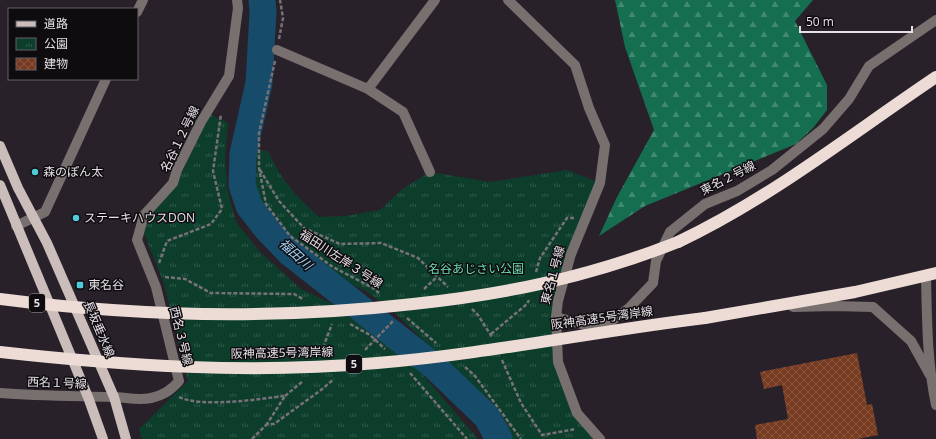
<svg xmlns="http://www.w3.org/2000/svg" width="936" height="439" viewBox="0 0 936 439" font-family="'Open Sans','Noto Sans JP',sans-serif">
	<style>
		.forest { fill: url(#forest-firs) }
		.park { fill: url(#park-tufts) }
		.lines { fill: none; stroke-linecap: round; stroke-linejoin: round }
		.river { stroke: #164b69; stroke-width: 27 }
		.building { fill: url(#building-cross-hatch) }
		.path { stroke: #777178; stroke-width: 2.5; stroke-dasharray: 4 2; stroke-linecap: butt }
		.minor { stroke: #77706e; stroke-width: 10 }
		.major { stroke: #cbbdb9; stroke-width: 10 }
		.highway { stroke: #eddcd6; stroke-width: 12 }
		.path-bridge { stroke: #777178; stroke-width: 2.5; stroke-dasharray: 4 2; stroke-linecap: butt }
		.highway-bridge { stroke: #eddcd6; stroke-width: 12 }
		.poi-dot { fill: #52cbd9; stroke: #0f0c10; stroke-width: 1.5 }
		.labels { text-anchor: middle; stroke-width: 3; stroke-linejoin: round; paint-order: stroke }
		.shield { fill: #0f0c10; stroke: #a6a1a6; stroke-width: 1 }
		.shield-label { font-size: 11px; font-weight: bold; fill: #e6e1e7 }
		.street-label { font-size: 12px; fill: #e6e1e7; stroke: #0f0c10 }
		.poi-label { font-size: 12px; fill: #e6e1e7; stroke: #0f0c10; text-anchor: start }
		.park-label { font-size: 12px; fill: #6bdcaf; stroke: #0f0c10 }
		.water-label { font-size: 13px; font-style: italic; fill: #a1d6fa; stroke: #0f0c10 }
	</style>
	<defs>
		<pattern id="forest-firs" width="22" height="20" patternUnits="userSpaceOnUse"><rect width="22" height="20" fill="#156e50"/><path d="M5 1l3.5 6h-7zM16 11l3.5 6h-7z" fill="#428972"/></pattern>
		<pattern id="park-tufts" width="24" height="20" patternUnits="userSpaceOnUse"><rect width="24" height="20" fill="#0d3e2c"/><path d="M3 7l-1-3M5 7V3M7 7l1-3M15 17l-1-3M17 17v-4M19 17l1-3" fill="none" stroke="#305a4b"/></pattern>
		<pattern id="building-cross-hatch" width="8" height="8" patternUnits="userSpaceOnUse"><rect width="8" height="8" fill="#773b21"/><path d="M0 0l8 8M0 8l8-8" fill="none" stroke="#8a5741"/></pattern>
	</defs>
	<rect width="100%" height="100%" fill="#29212a"/>
	<path class="forest" d="M615 0H813L795 21 827 85V110L813 128 796 144 645 206 599 236 617 197 654 130 625 47Z"/>
	<path class="park" d="M211 115 228 123 225 157 227 188 236 222 260 252 301 289 343 309 386 339 422 374 478 439H142L139 429 188 381 164 284 144 233 148 220 176 185 204 125Z
		M250 149 268 151C280 179 296 196 319 217L346 216 380 210 401 190 430 172 490 182 567 170 600 183 558 301V362L577 413 596 439H509L483 399 465 380 396 314 366 291 341 280 300 251 272 226 258 204Z"/>
	<g class="lines">
		<path class="river" d="M262 0 263 12 259 83 243 154 242 185 249 206 267 229 290 253 435 367 487 417 499 439"/>
	</g>
	<path class="building" d="M857 353 867 405 872 404 878 435 858 439H757L755 425 788 419 782 385 764 389 760 372Z"/>
	<g class="lines">
		<path class="path" d="M279 39 283 18 280 0
			M275 61 259 133V168L266 204 290 236 333 267 373 288 379 293
			M260 170 279 201 304 228 340 244 381 243 418 258 448 287
			M159 263 167 241 211 224 222 209 213 171 221 114
			M536 272 540 258 567 218H574
			M165 277 185 279 211 293 294 294 303 299
			M424 289 437 277
			M472 309 478 315 492 337
			M407 318 436 343
			M350 324 370 335 385 349
			M491 334 527 304 529 300
			M321 353 332 324
			M502 360 521 403 542 435 576 429
			M465 367 475 376 521 439
			M410 373 467 439
			M285 396 303 381
			M179 397C201 408 260 399 285 396L267 424H274L321 390 334 379
			M252 439 267 424"/>
		<path class="minor" d="M508 0 575 65 589 108 605 145 600 183 571 254 558 301 556 317 558 362 577 413 600 439
			M137 12 143 0
			M277 50 368 89 403 112 430 172
			M368 89 435 0
			M16 226 45 212 106 79
			M926 276C927 320 927 362 936 405
			M793 307 834 306 873 307 911 341 930 375
			M556 317 585 325 609 323 629 308 653 283 656 261 670 232 705 204 737 191 772 170 823 129 849 99 869 66 936 20
			M0 393C37 396 74 396 111 397 125 397 137 401 151 398 164 395 171 390 179 381L156 287 137 240 144 215 173 183 177 170 201 122 229 76 238 8 237 0"/>
		<path class="major" d="M0 146 18 188 47 243 114 397 126 439
			M0 185 88 397 103 439"/>
		<path class="highway" d="M678 242C771 198 851 134 936 77
			M705 318 855 292 936 273"/>
		<path class="path-bridge" d="M365 350 394 320"/>
		<path class="highway-bridge" d="M0 299C140 317 273 320 413 304 507 294 589 277 678 242
			M0 352C125 366 251 374 377 363 487 354 596 331 705 318"/>
	</g>
	<g class="poi-dot">
		<circle cx="35" cy="172" r="4"/>
		<circle cx="76" cy="218" r="4"/>
		<rect x="76" y="281" width="8" height="8" rx="2"/>
	</g>
	<g class="labels">
		<g class="shield">
			<rect x="29" y="294" width="16" height="18" rx="3"/>
			<rect x="346" y="355" width="16" height="18" rx="3"/>
		</g>
		<g class="shield-label">
			<text x="37" y="307">5</text>
			<text x="354" y="368">5</text>
		</g>
		<g class="street-label">
			<text transform="translate(180 139) rotate(-64)" y="4">名谷１２号線</text>
			<text transform="translate(728 178) rotate(-27)" y="4">東名２号線</text>
			<text transform="translate(341 259) rotate(33)" y="4">福田川左岸３号線</text>
			<text transform="translate(553 275) rotate(-75)" y="4">東名１号線</text>
			<text transform="translate(602 318) rotate(-8)" y="4">阪神高速5号湾岸線</text>
			<text transform="translate(99 329) rotate(67)" y="4">長坂垂水線</text>
			<text transform="translate(181 336) rotate(76)" y="4">西名３号線</text>
			<text transform="translate(282 353) rotate(-1)" y="4">阪神高速5号湾岸線</text>
			<text transform="translate(57 383) rotate(2)" y="4">西名１号線</text>
		</g>
		<g class="poi-label">
			<text x="43" y="176">森のぽん太</text>
			<text x="84" y="222">ステーキハウスDON</text>
			<text x="88" y="289">東名谷</text>
		</g>
		<g class="park-label">
			<text x="476" y="273">名谷あじさい公園</text>
		</g>
		<g class="water-label">
			<text transform="translate(296 254) rotate(42)" y="5">福田川</text>
		</g>
	</g>
	<rect x="8" y="8" width="130" height="72" fill="#0f0c10" stroke="#656166"/>
	<rect x="16" y="21" width="20" height="6" fill="#cbbdb9" stroke="#656166"/>
	<text x="44" y="28" font-size="12" fill="#e6e1e7">道路</text>
	<rect x="16" y="38" width="20" height="12" fill="url(#park-tufts)" stroke="#656166"/>
	<text x="44" y="48" font-size="12" fill="#e6e1e7">公園</text>
	<rect x="16" y="58" width="20" height="12" fill="url(#building-cross-hatch)" stroke="#656166"/>
	<text x="44" y="68" font-size="12" fill="#e6e1e7">建物</text>
	<path d="M800 26v6h112v-6" fill="none" stroke="#e6e1e7" stroke-width="2"/>
	<text x="806" y="26" font-size="12" fill="#e6e1e7" stroke="#0f0c10" stroke-width="3" paint-order="stroke">50 m</text>
</svg>
